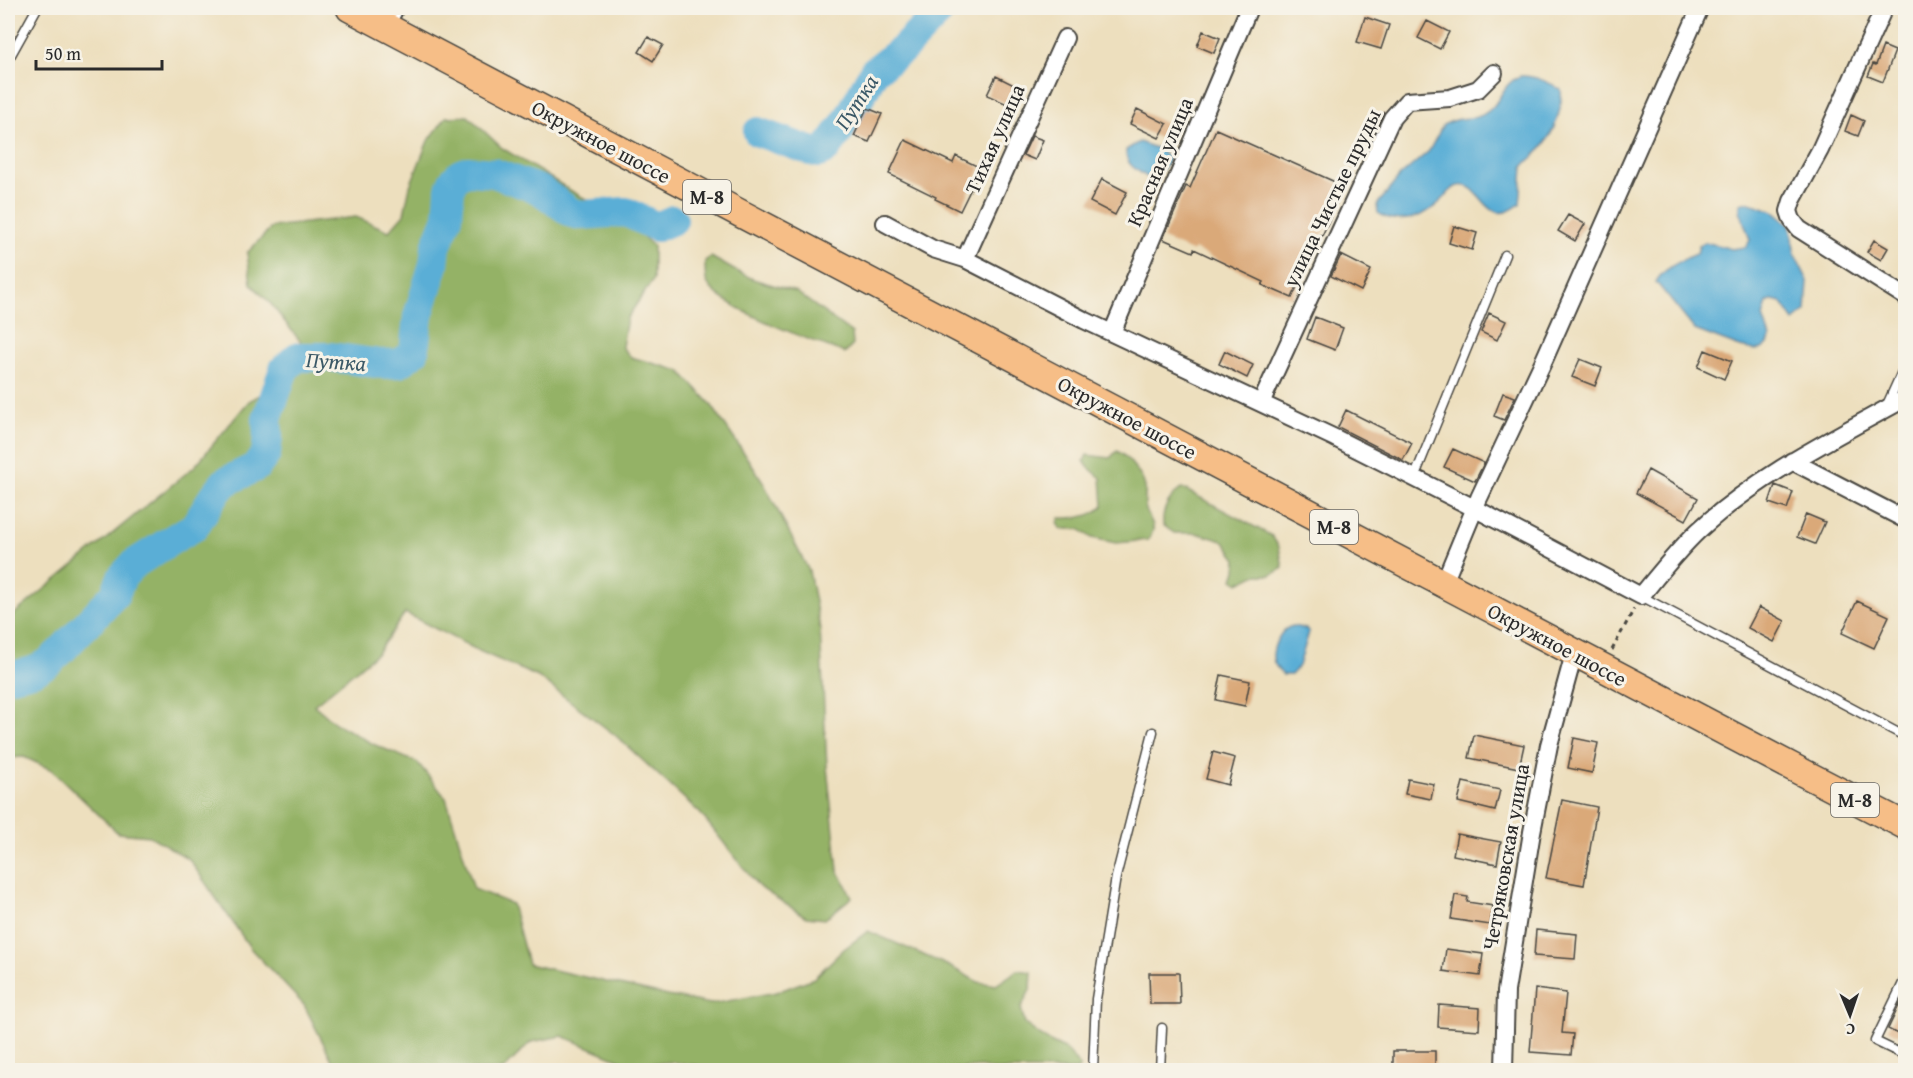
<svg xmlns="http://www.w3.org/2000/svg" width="1913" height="1078" viewBox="0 0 1913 1078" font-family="'Gentium Book Plus',serif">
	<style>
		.forest { fill: #94b266; stroke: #606e48; stroke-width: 1.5 }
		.water { fill: #5aaed6; stroke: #426c80; stroke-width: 1.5 }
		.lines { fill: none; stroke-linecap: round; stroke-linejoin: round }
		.river { stroke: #5aaed6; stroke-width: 30 }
		.building { fill: #daa979 }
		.service-casing { stroke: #484641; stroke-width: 11 }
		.minor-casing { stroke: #484641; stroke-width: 20 }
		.primary-casing { stroke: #484641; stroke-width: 30 }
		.path { stroke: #484641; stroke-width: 3; stroke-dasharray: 4.5 4.5; stroke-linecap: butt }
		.service { stroke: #fff; stroke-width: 8 }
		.minor { stroke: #fff; stroke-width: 16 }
		.primary { stroke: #f6be87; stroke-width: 27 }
		.labels { text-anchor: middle; stroke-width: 6; stroke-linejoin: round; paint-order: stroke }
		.shield { fill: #f7f3e8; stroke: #686764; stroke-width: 1.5 }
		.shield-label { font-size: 20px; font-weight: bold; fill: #2b2b2b }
		.street-label { font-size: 21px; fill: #2b2b2b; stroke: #f7f3e8 }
		.water-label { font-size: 22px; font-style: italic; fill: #3b5967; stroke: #f7f3e8 }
	</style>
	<rect width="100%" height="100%" fill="#f7f3e8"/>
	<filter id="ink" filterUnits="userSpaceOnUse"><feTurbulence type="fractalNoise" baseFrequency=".0167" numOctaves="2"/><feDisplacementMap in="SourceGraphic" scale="12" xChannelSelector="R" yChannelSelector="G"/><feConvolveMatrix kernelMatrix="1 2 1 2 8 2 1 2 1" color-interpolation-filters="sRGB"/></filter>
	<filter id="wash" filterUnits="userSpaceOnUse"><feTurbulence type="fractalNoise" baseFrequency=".008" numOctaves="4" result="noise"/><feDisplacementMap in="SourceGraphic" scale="24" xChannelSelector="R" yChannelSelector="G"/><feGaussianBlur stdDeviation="1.35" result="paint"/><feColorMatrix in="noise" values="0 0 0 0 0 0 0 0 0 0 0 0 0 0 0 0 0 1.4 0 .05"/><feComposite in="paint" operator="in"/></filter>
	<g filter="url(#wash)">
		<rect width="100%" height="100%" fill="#eddfbe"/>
		<path class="forest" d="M468 116 502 148 573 192 632 225 653 246V280L627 318 622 347 631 357 680 371 710 403 762 480 809 571 820 628 827 767 838 870 852 897 825 919 806 917 759 887 700 813 615 735 538 677 479 651 405 613 377 653 314 705 335 723 373 744 418 763 446 798 474 889 512 904 528 964 668 996 711 1004 777 992 814 978 844 949 868 931 949 966 978 982 996 985 1018 970 1032 972 1031 988 1021 1008 1025 1024 1048 1041 1067 1050 1080 1067 1077 1070H994L981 1067 942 1070H731L672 1062 632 1065 562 1036 531 1042 503 1070H337L304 1005 251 949 189 859 150 836 118 833 52 770 24 757 8 758V619L195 466 249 401 298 374 300 341 271 304 251 284 247 253 272 227 356 217 389 231 404 214 410 186 427 143 446 117Z
			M711 257 734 270 753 279 796 292 852 333 853 345 845 353C817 342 715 308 706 280 705 274 705 267 705 261Z
			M1117 451C1127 456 1143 476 1145 487 1146 493 1144 500 1145 506 1148 522 1160 524 1148 540L1116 543 1092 538 1079 529H1061L1058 523 1060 518C1075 518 1092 518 1103 506L1101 478 1088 467 1084 461 1087 455 1110 458Z
			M1182 488 1272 536 1279 547 1283 568 1271 575H1255L1239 583 1233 579 1236 570 1237 559 1223 541 1196 533H1174L1163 525C1162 508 1169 498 1182 488Z"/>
		<path class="water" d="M1520 76C1533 75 1550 82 1561 90 1563 111 1553 134 1540 150 1535 156 1528 160 1523 167L1520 204C1517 206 1512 210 1508 211 1485 221 1479 180 1458 186 1451 187 1447 196 1441 201 1425 217 1399 227 1378 213L1377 205 1400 176 1429 151 1443 125C1447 123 1452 121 1456 120 1466 117 1475 120 1484 114 1501 105 1500 85 1520 76Z
			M1139 142 1159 149 1169 159C1166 169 1158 175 1147 177 1137 170 1125 165 1126 150Z
			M1747 202 1774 211 1790 225 1795 255 1808 281 1806 311 1794 321 1781 302 1773 300 1767 303 1763 317 1770 338 1768 344 1762 349 1755 350 1740 347 1695 330 1656 282C1664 267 1682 261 1697 253L1699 246 1705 242 1732 249 1746 247 1750 240 1740 211V204Z
			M1293 626 1306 629 1309 632 1299 666 1291 675H1283C1280 672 1276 667 1274 663 1270 650 1280 628 1293 626Z"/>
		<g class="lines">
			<path class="river" d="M758 132 811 151 820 153 827 148 848 119 874 71 902 50 943 8
				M8 677 33 671 48 663 61 651 115 594 122 577 134 564 178 536 194 527 213 497 225 482 256 467 266 454 268 437 267 419 284 369 297 357H331L382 364 400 363 414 352 418 316 434 264 436 247 448 217 450 189 453 181 460 174 468 171 494 173 540 190 572 213 581 215 626 212 657 227 673 220"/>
		</g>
		<g id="blocks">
			<path class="building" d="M1365 17 1389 25 1381 49 1357 42Z
				M1427 21 1449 32 1440 49 1418 38Z
				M1203 31 1220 38 1214 53 1197 46Z
				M648 37 663 45 653 61 639 52Z
				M1883 46 1895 51 1883 82 1868 76 1873 64 1876 65Z
				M996 76 1016 86 1007 104 987 95Z
				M867 108 882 114 869 142 854 136Z
				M1137 109 1167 124 1159 138 1130 124Z
				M1851 115 1864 121 1858 136 1845 131Z
				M1216 129 1344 186 1322 236 1320 235 1292 298 1262 285 1264 282 1194 249 1193 252 1163 239 1186 186 1190 188Z
				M1032 136 1043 140 1035 160 1023 155Z
				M905 140 953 163 956 156 981 168 960 211 935 199 936 197 889 174Z
				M1102 179 1127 192 1115 215 1090 202Z
				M1568 215 1585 224 1575 241 1558 231Z
				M1454 226 1477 233 1472 250 1449 243Z
				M1874 240 1888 248 1881 260 1867 252Z
				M1341 255 1371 270 1361 291 1331 276Z
				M1489 313 1506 321 1497 340 1481 332Z
				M1315 317 1343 328 1335 350 1307 339Z
				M1705 350 1732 361 1724 379 1698 367Z
				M1225 351 1253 365 1247 378 1219 364Z
				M1580 359 1602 368 1595 386 1572 377Z
				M1503 393 1515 397 1504 420 1494 416Z
				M1346 410 1412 443 1403 460 1338 427Z
				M1453 449 1484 463 1475 481 1444 467Z
				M1648 470 1698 498 1686 520 1636 493Z
				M1775 485 1793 492 1787 509 1769 503Z
				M1806 514 1825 522 1815 544 1797 537Z
				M1857 601 1889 616 1874 648 1842 633Z
				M1759 607 1785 621 1774 642 1748 628Z
				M1221 675 1250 681 1245 706 1216 700Z
				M1474 735 1524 745 1519 768 1469 758Z
				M1574 738 1598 743 1592 773 1568 768Z
				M1213 752 1235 758 1228 785 1206 779Z
				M1408 779 1434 784 1431 799 1405 794Z
				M1463 782 1500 790 1495 811 1458 802Z
				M1562 800 1597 807 1584 885 1546 878Z
				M1457 834 1501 842 1497 864 1453 855Z
				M1455 895 1468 897 1467 902 1493 906 1490 925 1451 919Z
				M1536 930 1577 934 1575 959 1534 956Z
				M1446 949 1483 954 1480 976 1443 971Z
				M1149 973H1179L1180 1004H1150Z
				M1535 989 1566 993 1562 1033 1573 1034 1571 1055 1530 1052Z
				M1905 993V1038L1888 1029Z
				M1439 1005 1480 1008 1479 1030 1438 1027Z
				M1393 1051H1435V1071H1393Z"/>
		</g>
	</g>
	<g filter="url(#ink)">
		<use href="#blocks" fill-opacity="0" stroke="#484641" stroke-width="1.5"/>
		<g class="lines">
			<g class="service-casing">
				<path id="service" d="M8 60 37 8
					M1886 407 1906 363
					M1414 478 1505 255
					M1641 596 1906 737
					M1906 977 1875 1041 1906 1056
					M1093 1070 1096 999 1116 877 1153 732
					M1160 1070 1162 1028"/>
			</g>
			<g class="minor-casing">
				<path id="minor" d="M1884 8 1820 150 1792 201 1789 211 1792 220 1799 229 1906 297
					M386 26 395 8
					M885 223 933 249 965 259 1084 320 1335 438 1474 508 1641 596C1659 574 1677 551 1698 531 1758 475 1834 438 1906 398
					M965 259 1065 38
					M1112 333 1249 8
					M1261 403 1392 118 1407 101 1450 98 1478 89 1494 73
					M1792 461 1906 520
					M1443 585 1479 498 1544 360 1700 8
					M1504 1070 1506 991 1532 832 1549 745 1574 654"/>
			</g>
			<g class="primary-casing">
				<path id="primary" d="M350 8C867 282 1385 557 1906 826"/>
			</g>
			<path class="path" d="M1612 650 1634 609"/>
			<use href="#service" class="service"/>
			<use href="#minor" class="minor"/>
			<use href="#primary" class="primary"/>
		</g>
	</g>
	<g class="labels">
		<g class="shield">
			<rect x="683" y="180" width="48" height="34" rx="4.5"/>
			<rect x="1310" y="510" width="48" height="34" rx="4.5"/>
			<rect x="1831" y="783" width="48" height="34" rx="4.5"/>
		</g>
		<g class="shield-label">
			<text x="707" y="204">М-8</text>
			<text x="1334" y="534">М-8</text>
			<text x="1855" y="807">М-8</text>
		</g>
		<g class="street-label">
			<text transform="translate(995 139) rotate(-66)" y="7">Тихая улица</text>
			<text transform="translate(601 142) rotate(28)" y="7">Окружное шоссе</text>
			<text transform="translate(1160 162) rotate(-67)" y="7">Красная улица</text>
			<text transform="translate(1332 198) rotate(-64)" y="7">улица Чистые пруды</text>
			<text transform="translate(1127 418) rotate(28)" y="7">Окружное шоссе</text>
			<text transform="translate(1557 645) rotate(28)" y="7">Окружное шоссе</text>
			<text transform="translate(1506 857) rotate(-80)" y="7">Четряковская улица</text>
		</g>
		<g class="water-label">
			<text transform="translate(856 102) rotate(-57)" y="8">Путка</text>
			<text transform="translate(336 361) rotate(4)" y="8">Путка</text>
		</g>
	</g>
	<rect width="1913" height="1078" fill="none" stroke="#f7f3e8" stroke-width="30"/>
	<g transform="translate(1850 1015) rotate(178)" stroke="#f7f3e8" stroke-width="4.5" paint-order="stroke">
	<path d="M0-4.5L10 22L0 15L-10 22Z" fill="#2b2b2b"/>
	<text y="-9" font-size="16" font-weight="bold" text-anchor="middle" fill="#2b2b2b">С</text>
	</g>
	<path d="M36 60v9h126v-9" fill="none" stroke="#2b2b2b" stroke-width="3"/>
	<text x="45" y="60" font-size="18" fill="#2b2b2b" stroke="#f7f3e8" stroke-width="4.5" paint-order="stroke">50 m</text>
</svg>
